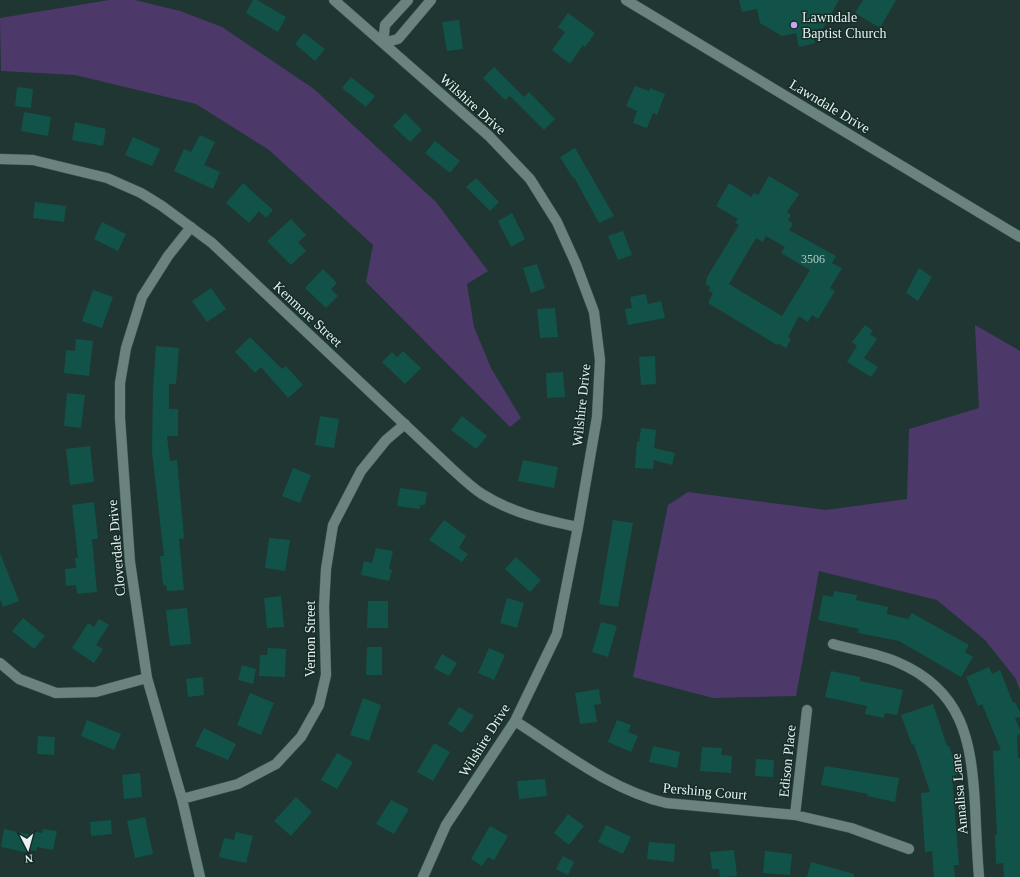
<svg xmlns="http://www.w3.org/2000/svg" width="1020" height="877" viewBox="0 0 1020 877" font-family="Georgia,serif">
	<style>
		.green { fill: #4c396a }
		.building { fill: #125349; fill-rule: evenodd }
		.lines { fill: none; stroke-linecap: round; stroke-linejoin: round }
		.minor-casing { stroke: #425552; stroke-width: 11 }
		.secondary-casing { stroke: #425552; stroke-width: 11 }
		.minor { stroke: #6b837e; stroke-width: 10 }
		.secondary { stroke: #6b837e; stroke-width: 10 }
		.poi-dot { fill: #c3a7f2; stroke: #162c28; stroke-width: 1.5 }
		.labels { text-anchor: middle; stroke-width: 3; stroke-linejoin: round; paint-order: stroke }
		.number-label { font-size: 12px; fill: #b1cbc6 }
		.poi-label { font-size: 14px; fill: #e6f3f0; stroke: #162c28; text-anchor: start }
		.street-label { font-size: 14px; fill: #e6f3f0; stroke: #162c28 }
	</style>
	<rect width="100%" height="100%" fill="#203632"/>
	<path class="green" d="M109 0H135L180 11 222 27 314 89 436 202 488 271 467 284 474 327 491 368 521 418 510 427 366 282 373 245 269 150 196 104 75 75 1 71 0 18Z
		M975 325 1020 351V691L1016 679 985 640 937 600 819 571 796 696 713 698 633 677 668 505 688 492 826 510 907 499 909 429 979 408Z"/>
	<path class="building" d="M253 0H257L286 17 278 32 246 13Z
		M739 0H839L823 28 812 30 815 43 799 47 796 33 782 36 760 23 757 9 742 12Z
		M863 0H896L880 28 855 13Z
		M568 13 595 33 585 47 583 45 570 64 552 50 565 32 558 27Z
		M459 20 463 49 447 51 442 22Z
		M304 33 325 49 315 61 295 44Z
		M494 67 524 97 529 92 555 119 544 130 510 96 505 100 483 78Z
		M351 77 375 96 366 107 342 88Z
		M635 86 649 91 650 88 665 94 657 115 653 113 647 128 633 123 637 111 626 106Z
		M17 87 33 89 31 108 15 106Z
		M24 112 51 117 48 136 21 131Z
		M405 113 422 130 410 142 393 126Z
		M75 122 106 129 103 146 72 140Z
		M200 135 215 142 204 165 220 172 213 189 174 171 184 149 191 152Z
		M133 137 160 149 152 166 125 155Z
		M435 141 460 161 450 173 425 153Z
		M575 148 614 216 599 223 574 177 573 178 560 157Z
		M769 176 799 194 787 212 791 215 788 220 793 224 789 230 836 256 832 263 842 268 830 288 835 291 818 319 812 315 808 322 799 316 788 337 791 339 786 348 778 343 777 345 708 303 713 293 709 291 710 286 706 285 707 277 739 225 735 223 738 219 716 206 729 183 751 197 754 193 758 195ZM766 236 785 247 781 253 810 270 782 316 729 284 756 238 763 242Z
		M476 178 499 202 490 211 466 187Z
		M243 183 273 210 266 218 259 211 249 223 226 203Z
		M35 202 66 206 64 222 33 218Z
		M512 213 525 239 511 247 498 221Z
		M291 219 306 235 298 242 306 251 291 265 267 241Z
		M102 222 126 234 118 251 94 239Z
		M623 231 632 255 618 260 608 236Z
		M537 264 545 288 531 293 523 268Z
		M919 268 932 277 918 301 906 293Z
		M323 269 337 283 331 289 338 296 326 308 305 288Z
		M211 288 226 309 207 322 192 301Z
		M93 290 113 297 102 328 82 321Z
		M646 294 648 304 661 301 665 318 628 325 625 309 632 308 630 297Z
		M555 308 558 337 540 338 537 309Z
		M865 325 873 331 870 334 877 339 864 358 878 367 871 377 847 362 857 346 852 342Z
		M250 337 282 369 286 366 303 385 288 398 261 367 255 373 235 352Z
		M76 339 93 341 89 376 64 373 66 350 75 351Z
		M156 346 179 348 176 384H169V409H178V436H167L170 461 177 460 184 538 179 539 184 590 167 591 166 585H163L160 556H164L152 452 153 389Z
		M403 351 421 368 405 384 382 362 392 352 397 357Z
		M655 356 656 384 641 385 639 357Z
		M563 372 565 397 547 398 546 373Z
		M67 393 85 395 81 428 64 426Z
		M320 416 339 419 334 448 315 445Z
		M462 416 487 436 476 449 451 430Z
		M641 428 656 430 654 448 675 453 672 465 654 460 653 469 635 468 637 441 639 442Z
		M90 446 94 482 70 485 66 449Z
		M523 460 558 467 554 488 518 481Z
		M293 468 311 475 300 503 282 496Z
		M400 488 427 492 425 505H420V509L397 506Z
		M94 502 98 539H92L97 592 77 594 76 585 66 586 65 569 76 568 75 558H78L72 505Z
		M444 520 466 536 459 548 468 554 462 562 429 540Z
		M613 520 633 523 618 607 599 604Z
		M269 538 290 540 285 571 265 568Z
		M376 548 393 551 389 569 392 570 389 581 361 575 364 561 372 563Z
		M0 553 19 601 3 607 0 600Z
		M516 557 541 580 530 592 505 569Z
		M834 591 857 595 856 600 888 607 887 614 908 619 912 613 969 645 965 652 973 657 961 677 899 641 858 633 859 629 818 620 823 595 833 597Z
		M281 596 284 627 267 628 264 598Z
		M507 598 524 603 517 628 500 623Z
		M368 601H388V628H367Z
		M187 608 191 644 170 646 166 610Z
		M23 618 45 636 34 649 12 631Z
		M99 619 109 625 96 645 103 649 94 663 72 648 88 623 94 627Z
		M601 622 617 626 608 657 592 652Z
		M367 647H382V675H366Z
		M268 648 286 649 285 677 259 676 260 655H267Z
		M489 648 505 655 494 680 478 673Z
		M442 654 457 663 449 676 434 668Z
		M242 665 256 669 253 684 238 680Z
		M989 667 992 674 1000 670 1013 703 1015 702 1020 712V717L1015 718 1020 730V734L1017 736 1018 758H1020V877H1004L1003 863 996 864 995 835H997L993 751 1001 750 982 704 978 706 966 677Z
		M831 671 860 677V681L903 690 897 715 885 713 884 718 865 714 867 706 825 697Z
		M203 677 204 695 188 697 186 679Z
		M599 689 601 704 594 705 597 722 580 724 575 693Z
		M250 693 274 703 261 735 237 725Z
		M363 698 381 705 369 741 350 735Z
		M933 704 947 746H949L959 774 952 776 959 865H954L955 877H934L932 851 925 852 921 793 930 792 914 744 912 745 901 715Z
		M459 707 474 716 462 733 448 724Z
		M87 720 121 734 114 750 81 736Z
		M617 720 631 725 628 732 638 736 631 752 608 742Z
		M204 728 236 744 228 760 195 746Z
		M38 736 55 737 54 755 37 754Z
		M434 743 450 752 433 781 417 772Z
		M653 746 680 752 677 768 649 762Z
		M702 747 722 748 721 755 732 756 731 773 700 771Z
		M337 753 353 762 337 789 321 780Z
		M756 759 774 760 773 777 755 776Z
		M825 766 899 778 895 802 867 796 868 794 821 785Z
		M140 773 142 797 124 799 122 775Z
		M545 779 547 796 519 799 517 781Z
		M296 797 312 812 291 836 274 821Z
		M391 800 409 809 394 834 376 824Z
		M568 814 584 826 569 845 554 833Z
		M145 817 153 854 135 858 127 821Z
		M111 820 112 834 91 836 90 822Z
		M606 825 631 837 623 854 598 842Z
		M490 826 508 836 494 860 488 857 482 866 471 859Z
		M4 829 31 835 32 831 42 833 43 829 57 831 53 850 37 847 36 851 30 850 29 853 1 847Z
		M236 832 253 836 246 863 219 857 224 838 234 840Z
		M649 842 675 844 674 862 647 859Z
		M734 850 737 876 720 877 719 869H712L710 852Z
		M765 851 792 854 790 875 763 873Z
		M563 856 574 862 568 875 556 869Z
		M811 862 854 874V877H807Z"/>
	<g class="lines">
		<g class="minor-casing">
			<path id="minor" d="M334 0 489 136 530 179 557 222 576 264 594 312 600 360 597 417 578 527 557 634 515 721 446 825 423 877
				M408 0 385 25 383 43 398 39 431 0
				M0 159 33 160 107 178 141 193 162 206 212 243 451 468C461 477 471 487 482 494 512 513 544 520 578 527
				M191 227 168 256 142 297 126 348 120 383V418L130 562 147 678 182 799 200 877
				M833 644C853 650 877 653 897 662 963 690 971 740 975 804 976 828 977 853 979 877
				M0 663 19 679 56 693 96 692 147 678
				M515 721C562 751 611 790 666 803L795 815 851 828 909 849
				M182 799 238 784 276 764 301 737 319 705 326 675 324 606 326 569 333 525 361 471 386 440 405 424
				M795 815 807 710"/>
		</g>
		<g class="secondary-casing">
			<path id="secondary" d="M626 0 1020 237"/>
		</g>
		<use href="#minor" class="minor"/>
		<use href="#secondary" class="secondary"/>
	</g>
	<circle class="poi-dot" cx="794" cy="25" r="4"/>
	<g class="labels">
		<g class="number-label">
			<text x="813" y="263">3506</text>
		</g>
		<g class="poi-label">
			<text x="802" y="22">Lawndale<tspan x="802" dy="16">Baptist Church</tspan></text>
		</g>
		<g class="street-label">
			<text transform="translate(473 104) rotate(42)" y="5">Wilshire Drive</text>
			<text transform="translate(830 106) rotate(31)" y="5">Lawndale Drive</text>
			<text transform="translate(308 314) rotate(43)" y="5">Kenmore Street</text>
			<text transform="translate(581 405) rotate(-84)" y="5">Wilshire Drive</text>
			<text transform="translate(116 548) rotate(-95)" y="5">Cloverdale Drive</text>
			<text transform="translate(310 639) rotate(-90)" y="5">Vernon Street</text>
			<text transform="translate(484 740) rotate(-58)" y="5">Wilshire Drive</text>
			<text transform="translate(787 761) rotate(-84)" y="5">Edison Place</text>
			<text transform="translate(705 791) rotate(5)" y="5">Pershing Court</text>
			<text transform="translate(959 794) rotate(-95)" y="5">Annalisa Lane</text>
		</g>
	</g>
	<g transform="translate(28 849) rotate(174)" stroke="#162c28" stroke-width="3" paint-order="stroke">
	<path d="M0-3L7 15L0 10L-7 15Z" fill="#e6f3f0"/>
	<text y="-6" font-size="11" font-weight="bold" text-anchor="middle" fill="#e6f3f0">N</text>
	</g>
</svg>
